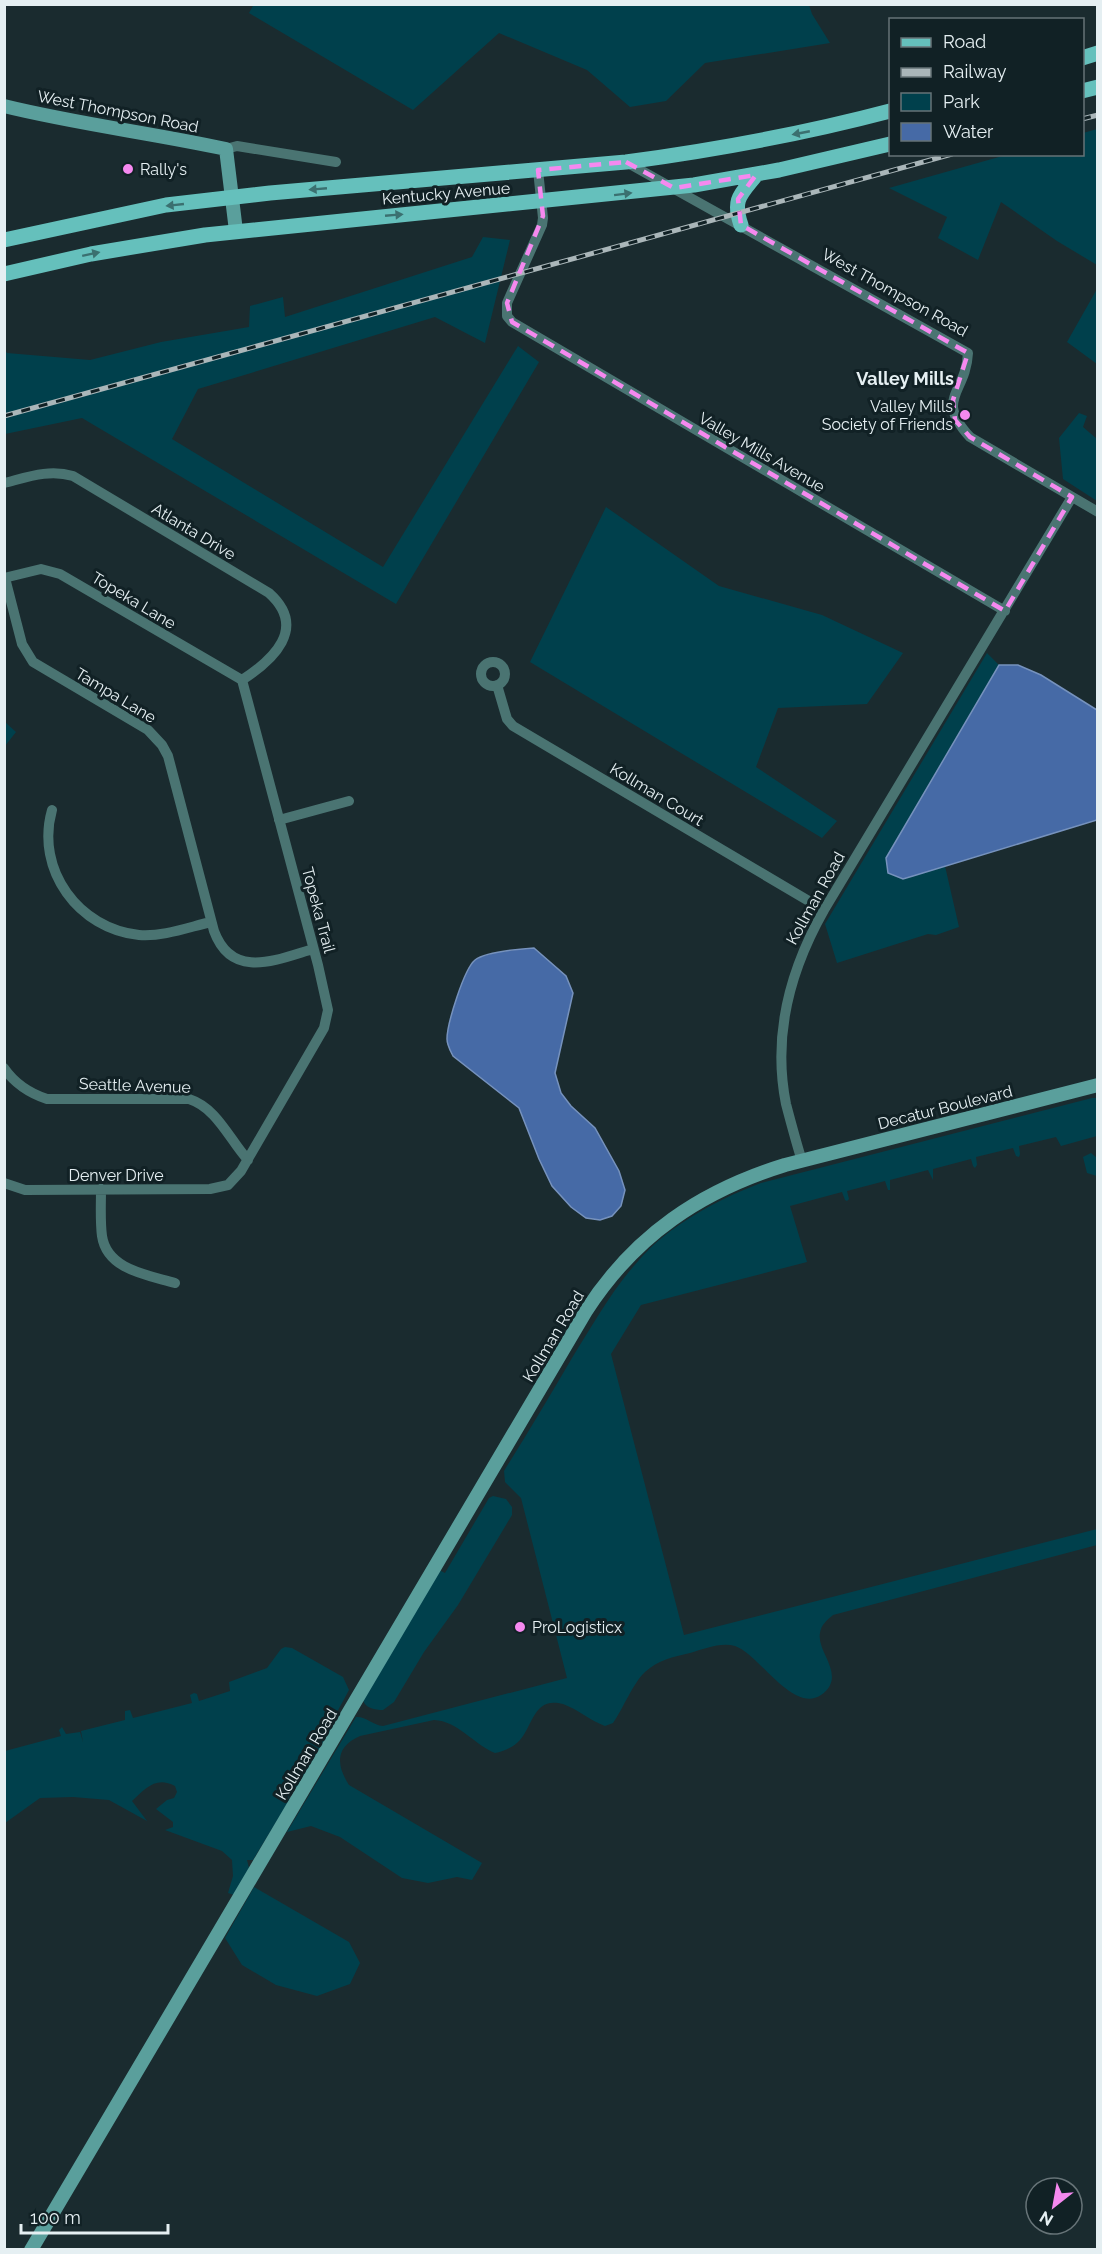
<svg xmlns="http://www.w3.org/2000/svg" width="1102" height="2254" viewBox="0 0 1102 2254" font-family="Raleway,sans-serif">
	<style>
		.green { fill: #00404c }
		.water { fill: #466aa6; stroke: #7692bd; stroke-width: 1.5 }
		.lines { fill: none; stroke-linecap: round; stroke-linejoin: round }
		.street { stroke: #4a7472; stroke-width: 10 }
		.secondary { stroke: #5a9f9c; stroke-width: 14 }
		.primary { stroke: #65c0bc; stroke-width: 15 }
		.rail-casing { stroke: #aab6b9; stroke-width: 5 }
		.rail { stroke: #112125; stroke-width: 3; stroke-dasharray: 9; stroke-linecap: butt }
		.oneway { fill: #3b7070 }
		.marked { fill: none; stroke: #f589ef; stroke-width: 4.5; stroke-dasharray: 12 8; stroke-linejoin: round }
		.poi-dot { fill: #f589ef; stroke: #112125; stroke-width: 2 }
		.labels { text-anchor: middle; stroke-width: 6; stroke-linejoin: round; paint-order: stroke }
		.street-label { font-size: 16px; fill: #e5eff2; stroke: #112125 }
		.poi-label { font-size: 16px; fill: #e5eff2; stroke: #112125; text-anchor: start }
		.neighbourhood-label { font-size: 18px; font-weight: bold; fill: #e5eff2; stroke: #112125 }
	</style>
	<rect width="100%" height="100%" fill="#1a2b2f"/>
	<path class="green" d="M254 4 809 5 812 14 830 43 705 63 666 101 630 107 587 70 499 33 413 110 249 13Z
		M1097 129V265L1057 241 1001 202 978 260 938 238 947 217 889 188 1006 155 1082 154 1083 133Z
		M483 237 510 240 485 343 435 317 198 389 172 439 383 567 518 346 539 362 396 604 82 418 5 434V350L7 353 90 360 161 342 249 327 250 306 283 297 285 317 472 257Z
		M1097 289V364L1067 342Z
		M1079 413 1087 416 1083 427 1097 439V501L1063 479 1059 438Z
		M606 507 719 586 822 615 903 653 867 704 778 708 756 767 837 821 822 838 530 662Z
		M987 653 999 665 886 858 903 879 945 866 959 927 936 935 928 934 837 963 825 924Z
		M5 722 16 732 5 746Z
		M1092 1098H1097V1136L1061 1146 1056 1137 1019 1146 1020 1154 1019 1157 1016 1156 1013 1148 976 1157 977 1165 975 1168 973 1166 971 1159 933 1169V1180L928 1170 890 1180V1190H888L885 1181 847 1191 849 1199 847 1201 845 1200 842 1192 790 1206 807 1262 641 1305 611 1354 684 1635 1097 1529V1545L833 1615C827 1620 821 1625 820 1633 816 1652 848 1676 821 1695 793 1714 759 1654 735 1646 721 1642 704 1649 690 1653 673 1657 658 1660 645 1672 633 1683 623 1709 613 1723L605 1726C591 1721 577 1709 563 1704 534 1696 533 1725 520 1740 514 1747 504 1751 495 1753 473 1744 458 1721 434 1720L360 1736C335 1747 336 1765 349 1785L482 1863 472 1880 457 1877 428 1883 402 1878 340 1837 311 1826 287 1832 356 1717C365 1716 373 1725 383 1726L567 1678 521 1498 505 1482 504 1471C527 1434 550 1396 572 1358 598 1316 621 1274 658 1241 689 1215 724 1197 761 1183Z
		M1091 1153 1097 1158V1176L1087 1173 1083 1157Z
		M493 1496 506 1499 512 1507V1515L458 1605 424 1652 394 1702 383 1710C375 1710 365 1708 363 1700L439 1570 445 1573 489 1498Z
		M285 1647 292 1648 343 1677 349 1690 336 1714 331 1731 298 1787 293 1788 292 1793 289 1794V1801L253 1860H247L249 1868 234 1895 228 1893 233 1876 232 1860 222 1851 165 1830 173 1827V1822L156 1809 167 1800 174 1798 177 1792 175 1786C156 1776 146 1788 132 1801L147 1821 109 1800 73 1797 40 1798 5 1823V1751L61 1736 59 1730 62 1727 66 1734 80 1732 83 1742 81 1731 125 1720V1711L130 1710 133 1718 192 1703 190 1695 194 1693 197 1694 199 1701 230 1691 229 1682 267 1668 281 1649Z
		M254 1887 349 1942 360 1963 350 1984 317 1996 276 1985 242 1965 225 1938Z"/>
	<path class="water" d="M999 665H1018L1041 675 1097 710V820L913 876 903 879 888 873 886 858Z
		M534 948 566 976 573 993 555 1073 561 1093 571 1106 595 1128 619 1171 625 1190 621 1206 612 1216 600 1220 586 1218 571 1207 552 1186 539 1159 519 1108 453 1056C450 1050 447 1045 447 1039 447 1024 464 969 475 960 486 952 520 949 534 948Z"/>
	<g class="lines">
		<path class="street" d="M226 149 237 146 336 162
			M626 162 968 353C966 394 934 398 970 437L1098 512
			M538 170 543 218 542 225 507 303V316L512 322 1005 611
			M4 483C28 477 49 469 73 476L269 593C308 628 273 660 242 680
			M4 578 41 569 60 574 242 680
			M5 578 22 644 33 662 148 730 162 745 168 756 214 931C232 980 276 960 313 949
			M481 674a12 12 0 1 1 24 0a12 12 0 1 1-24 0Z
			M497 685 507 719 513 726 824 910
			M52 810C35 870 79 929 139 935 163 937 189 927 211 922
			M279 820 349 801
			M4 1068C15 1084 29 1093 47 1099H189C217 1108 229 1139 248 1160
			M802 1161C796 1142 791 1123 786 1104 772 1034 790 970 824 910L1072 497
			M4 1183 25 1190 210 1189 228 1185 241 1171 324 1028 328 1010 318 965 242 680
			M101 1189C101 1205 100 1221 102 1236 107 1270 148 1275 175 1283"/>
		<path class="secondary" d="M4 106C77 124 152 133 226 149L236 231
			M31 2250 586 1311C635 1235 701 1191 785 1165L1098 1085"/>
		<path class="primary" d="M1082 58 1098 53
			M1082 91 1098 87
			M741 225C732 199 741 194 756 175
			M4 240 166 205 270 193 626 162C715 150 803 134 890 111
			M4 274 91 254 205 235 694 185 779 170 890 144"/>
		<g class="rail-casing">
			<path id="rail" d="M1082 119 1098 115
				M4 416 952 154"/>
		</g>
		<use href="#rail" class="rail"/>
	</g>
	<defs><path id="oneway-solid" d="M-6-.8H1V-3.2L6.5 0L1 3.2V.8H-6Z" transform="scale(1.5)"/></defs>
	<g class="oneway">
		<use href="#oneway-solid" transform="translate(801 133) rotate(169)"/>
		<use href="#oneway-solid" transform="translate(318 189) rotate(175)"/>
		<use href="#oneway-solid" transform="translate(623 194) rotate(-7)"/>
		<use href="#oneway-solid" transform="translate(175 205) rotate(174)"/>
		<use href="#oneway-solid" transform="translate(394 215) rotate(-5)"/>
		<use href="#oneway-solid" transform="translate(91 254) rotate(-12)"/>
	</g>
	<path class="marked" d="M626 162 674 188 756 175 738 199 741 225 968 353 953 400 955 420 970 437 1072 497 1005 611 512 322 507 303 543 216 538 170Z"/>
	<g class="poi-dot">
		<circle cx="128" cy="169" r="6"/>
		<circle cx="965" cy="415" r="6"/>
		<circle cx="520" cy="1627" r="6"/>
	</g>
	<g class="labels">
		<g class="street-label">
			<text transform="translate(118 111) rotate(11)" y="6">West Thompson Road</text>
			<text transform="translate(446 193) rotate(-5)" y="6">Kentucky Avenue</text>
			<text transform="translate(895 292) rotate(29)" y="6">West Thompson Road</text>
			<text transform="translate(762 452) rotate(30)" y="6">Valley Mills Avenue</text>
			<text transform="translate(194 531) rotate(31)" y="6">Atlanta Drive</text>
			<text transform="translate(134 600) rotate(31)" y="6">Topeka Lane</text>
			<text transform="translate(116 695) rotate(31)" y="6">Tampa Lane</text>
			<text transform="translate(657 794) rotate(31)" y="6">Kollman Court</text>
			<text transform="translate(815 898) rotate(-61)" y="6">Kollman Road</text>
			<text transform="translate(319 910) rotate(75)" y="6">Topeka Trail</text>
			<text transform="translate(135 1085) rotate(2)" y="6">Seattle Avenue</text>
			<text transform="translate(945 1107) rotate(-14)" y="6">Decatur Boulevard</text>
			<text x="116" y="1181">Denver Drive</text>
			<text transform="translate(553 1336) rotate(-59)" y="6">Kollman Road</text>
			<text transform="translate(306 1754) rotate(-59)" y="6">Kollman Road</text>
		</g>
		<g class="poi-label">
			<text x="140" y="175">Rally's</text>
			<text x="953" y="412" text-anchor="end">Valley Mills<tspan x="953" dy="18">Society of Friends</tspan></text>
			<text x="532" y="1633">ProLogisticx</text>
		</g>
		<g class="neighbourhood-label">
			<text x="905" y="385">Valley Mills</text>
		</g>
	</g>
	<rect width="1102" height="2254" fill="none" stroke="#e5eff2" stroke-width="12"/>
	<rect x="889" y="18" width="195" height="138" fill="#112125" stroke="#667377" stroke-width="1.5"/>
	<rect x="901" y="38" width="30" height="9" fill="#65c0bc" stroke="#667377" stroke-width="1.5"/>
	<text x="943" y="48" font-size="18" fill="#e5eff2">Road</text>
	<rect x="901" y="68" width="30" height="9" fill="#aab6b9" stroke="#667377" stroke-width="1.5"/>
	<text x="943" y="78" font-size="18" fill="#e5eff2">Railway</text>
	<rect x="901" y="93" width="30" height="18" fill="#00404c" stroke="#667377" stroke-width="1.5"/>
	<text x="943" y="108" font-size="18" fill="#e5eff2">Park</text>
	<rect x="901" y="123" width="30" height="18" fill="#466aa6" stroke="#667377" stroke-width="1.5"/>
	<text x="943" y="138" font-size="18" fill="#e5eff2">Water</text>
	<g transform="translate(1054 2206) rotate(211)"><circle r="28" fill="#112125" stroke="#667377" stroke-width="1.5"/>
	<path d="M0-4.5L10 22L0 15L-10 22Z" fill="#f589ef"/>
	<text y="-9" font-size="16" font-weight="bold" text-anchor="middle" fill="#e5eff2">N</text>
	</g>
	<path d="M21 2224v9h147v-9" fill="none" stroke="#e5eff2" stroke-width="3"/>
	<text x="30" y="2224" font-size="18" fill="#e5eff2" stroke="#112125" stroke-width="4.5" paint-order="stroke">100 m</text>
</svg>
